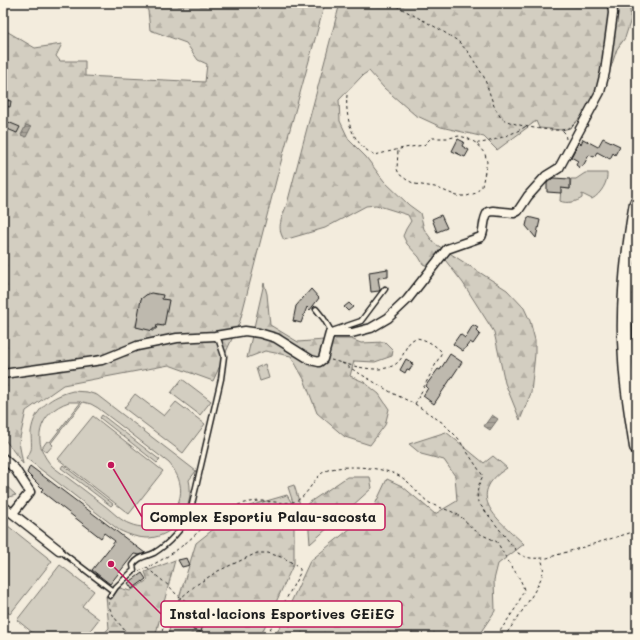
<svg xmlns="http://www.w3.org/2000/svg" width="640" height="640" viewBox="0 0 640 640" font-family="Mali,sans-serif">
	<style>
		.green { fill: #d3cec1; stroke: #78756e; fill-rule: evenodd }
		.forest { fill: url(#forest-firs); stroke: #78756e }
		.water { fill: url(#water-rules); stroke: #716e68 }
		.building { fill: #beb9ae; stroke: #1c1c1c }
		.lines { fill: none; stroke-linecap: round; stroke-linejoin: round }
		.lane-casing { stroke: #1c1c1c; stroke-width: 7 }
		.street-casing { stroke: #1c1c1c; stroke-width: 11 }
		.highway-casing { stroke: #1c1c1c; stroke-width: 17 }
		.path { stroke: #1c1c1c; stroke-width: 1; stroke-dasharray: 3 3; stroke-linecap: butt }
		.lane { stroke: #fcf5e5; stroke-width: 4 }
		.street { stroke: #fcf5e5; stroke-width: 8 }
		.highway { stroke: #fcf5e5; stroke-width: 14 }
		.leader { fill: none; stroke: #c2185b; stroke-width: 1.5 }
		.callout-dot { fill: #c2185b; stroke: #fcf5e5; stroke-width: 1.5 }
		.callout { fill: #fcf5e5; stroke: #c2185b; stroke-width: 1.5 }
		.callout-label { font-size: 14px; text-anchor: middle; font-weight: bold; fill: #1c1c1c }
	</style>
	<defs>
		<pattern id="forest-firs" width="22" height="20" patternUnits="userSpaceOnUse"><rect width="22" height="20" fill="#d3cec1"/><path d="M5 1l3.5 6h-7zM16 11l3.5 6h-7z" fill="#b5b0a5"/></pattern>
		<pattern id="water-rules" width="6" height="5" patternUnits="userSpaceOnUse"><rect width="6" height="5" fill="#aaa59b"/><path d="M0 2.5h6" fill="none" stroke="#8a867e"/></pattern>
	</defs>
	<rect width="100%" height="100%" fill="#f3ecdd"/>
	<filter id="ink" filterUnits="userSpaceOnUse"><feTurbulence type="fractalNoise" baseFrequency=".025" numOctaves="2"/><feDisplacementMap in="SourceGraphic" scale="8" xChannelSelector="R" yChannelSelector="G"/><feConvolveMatrix kernelMatrix="1 2 1 2 8 2 1 2 1" color-interpolation-filters="sRGB"/></filter>
	<g filter="url(#ink)">
		<path class="green" d="M585 173H607C608 182 601 194 592 199L582 194V198C577 202 566 204 560 201L561 188 570 189 571 179H576Z
			M265 364 269 378 260 381 256 368Z
			M182 379 211 401 200 415 171 393Z
			M73 391 87 392 97 395 196 471 189 480C195 506 177 536 149 538 138 538 129 535 119 530L26 458C27 456 30 453 31 450 32 447 31 436 31 432 34 408 52 396 73 391ZM69 402H81L50 442 47 441 42 448 47 452 53 445 51 443 83 402 91 404 98 408 169 463C179 475 184 489 178 503 170 523 149 532 130 524 121 521 113 512 105 506 88 493 71 480 53 467 30 444 38 412 69 402Z
			M135 394 164 416 176 402 205 424 183 453 124 408Z
			M102 415 160 460 157 463 100 418Z
			M93 416 163 471 129 514 58 459Z
			M63 465 113 504 111 506 61 468Z
			M294 485 303 514 297 515 288 487Z
			M3 522 52 561 10 614 3 609Z
			M60 565 94 591 82 606 99 619 85 637H38L17 620Z"/>
		<path class="forest" d="M144 3H325L279 169 240 321 213 381 169 365 63 385 26 411 19 442 23 464 3 437V29L35 48 62 44 56 56 60 61H85V76L205 82 207 64 198 60 186 43 150 30 148 11Z
			M340 3H629L631 19 625 38 617 49 610 70 605 72 596 101 575 123 570 128 562 130 539 128 536 121 497 150 484 137 441 127 415 115 384 88 369 71 363 75 339 100 340 121 349 140 366 157 384 181 409 205 420 213 424 229 434 243 507 290 524 308 530 321 535 340V354L531 393 520 420 505 383 494 332 463 283 442 256 432 268 423 264 419 257 407 244 403 236 406 229 411 221 408 215 376 205 366 206 325 228 284 240C276 227 282 218 287 204Z
			M264 283 267 294 270 325 298 342 337 339H351L361 343 385 342 393 350 392 356 375 362 354 361 350 376 364 382 379 394 389 409 385 425 370 445 345 437 317 413 304 379 291 356 265 351 247 358Z
			M446 432 484 463 493 456 507 468C463 496 499 520 524 544L498 564 494 580 495 611 478 636 476 637H275L310 561 372 511 387 479 402 486 435 514 457 501 455 476 444 460 421 454 409 444Z
			M347 477H370L372 488 310 544 307 504Z
			M3 483 16 495 5 498 3 496Z
			M287 495 294 507V563L260 637H167L196 543 239 509Z
			M175 560 155 637H101L109 628 106 596 120 588 130 591 148 580 145 572Z"/>
		<path class="water" d="M26 125 31 127 26 137 21 135Z
			M492 415 498 419 490 430 484 426Z"/>
		<path class="building" d="M5 100 11 101 10 107 4 106Z
			M8 122 20 127 17 133 5 128Z
			M603 138 620 146 615 155 613 153 610 159 597 152 594 157 589 155 583 166H582L580 168 576 165 578 161 571 157 579 142 581 144 583 139 598 147Z
			M458 139 464 142 462 146 469 150 465 157 452 151Z
			M553 178 570 179V189L561 188V193L547 192V183Z
			M441 215 447 228 437 232 432 219Z
			M528 217 540 220 536 238 526 226Z
			M388 269V277L378 278 380 290 379 291 371 292 369 272Z
			M311 289 319 298 310 310 307 307 301 323 293 321 296 306Z
			M151 293 163 295 162 299 169 300 164 326 157 325 156 329H153V331L136 327 141 299 146 295Z
			M349 303 353 307 348 311 344 307Z
			M473 325 478 328 477 331 480 334 473 344 470 342 463 351 453 344 460 334 465 338Z
			M450 354 462 362 434 404 423 396 428 388 426 386 427 384 438 369 440 370Z
			M406 359 411 362 410 363 413 364 410 370 407 369 405 373 400 370Z
			M30 466 145 553 140 555 134 554 110 584 92 570 115 541 104 533 101 538 41 491 43 489 27 473Z
			M187 558 190 565 182 567 178 560Z
			M142 573 146 579 132 589 128 583Z
			M194 623 203 625 201 632 193 630Z"/>
		<g class="lines">
			<g class="lane-casing">
				<path id="lane" d="M316 309 324 319 331 331
					M332 331 361 321 385 289
					M59 550 113 591
					M110 596 116 587 134 570 133 565C138 557 145 557 154 553 169 544 183 528 190 513L221 379 224 356 219 341 215 337"/>
			</g>
			<g class="street-casing">
				<path id="street" d="M3 374 102 360 137 346 177 338 215 336 245 331 259 333 276 338 311 360 319 362 323 359 330 333H352L371 328 388 318 407 300 447 249 481 237C485 231 482 221 488 212L493 211 514 213 518 211 528 196 546 176 559 168 600 92 605 72 613 13 612 3
					M3 458 15 469 30 492 13 513
					M3 506 59 550"/>
			</g>
			<g class="highway-casing">
				<path id="highway" d="M637 203C628 254 622 306 626 359 627 388 633 418 637 447"/>
			</g>
			<path class="path" d="M391 3 439 29 458 41 469 53 484 77 494 106 501 118C514 126 547 131 562 130 567 129 570 127 574 125
				M347 95C345 118 352 145 375 155L404 148 424 145 431 138H449L459 136 467 138 476 143 485 154 487 162 482 186 476 193 467 196H457L435 187 415 184 407 180 399 174 397 169 398 150
				M563 131 565 133 566 139
				M477 143C486 144 519 132 526 126
				M331 360C350 365 390 379 402 357 405 350 408 341 416 338 426 339 435 345 442 352L415 404 394 394 342 363
				M415 404 443 423 458 438 483 476C478 484 476 494 478 502L518 553C529 560 534 558 547 558L633 532
				M147 568 169 586 176 594 194 607 201 615 202 622
				M139 571C161 562 180 549 197 533 205 526 212 517 222 512 235 505 248 501 263 501 273 501 286 505 296 501 310 495 313 475 328 470 346 464 389 467 404 479 413 485 419 495 428 502 437 508 449 509 458 515 466 520 470 527 476 531 482 536 491 538 497 542 501 548 503 554 507 559 513 570 521 577 524 590L517 606 496 637
				M109 602C108 614 123 626 129 637
				M161 637 164 623 175 603 196 585 218 571 257 553H268L284 558 296 565 300 569V573L266 637
				M504 637C514 623 540 587 543 572 544 567 543 564 541 559"/>
			<use href="#lane" class="lane"/>
			<use href="#street" class="street"/>
			<use href="#highway" class="highway"/>
		</g>
	</g>
	<path class="leader" d="M111 465L142 517M111 564L161 614"/>
	<g class="callout-dot">
		<circle cx="111" cy="465" r="4"/>
		<circle cx="111" cy="564" r="4"/>
	</g>
	<g class="callout">
		<rect x="142" y="504" width="243" height="26" rx="4"/>
		<rect x="161" y="601" width="241" height="26" rx="4"/>
	</g>
	<g class="callout-label">
		<text x="263" y="522">Complex Esportiu Palau-sacosta</text>
		<text x="282" y="619">Instal·lacions Esportives GEiEG</text>
	</g>
	<rect width="640" height="640" fill="none" stroke="#fcf5e5" stroke-width="16"/>
	<rect x="8" y="8" width="624" height="624" fill="none" stroke="#1c1c1c" stroke-width="1.5" filter="url(#ink)"/>
</svg>
